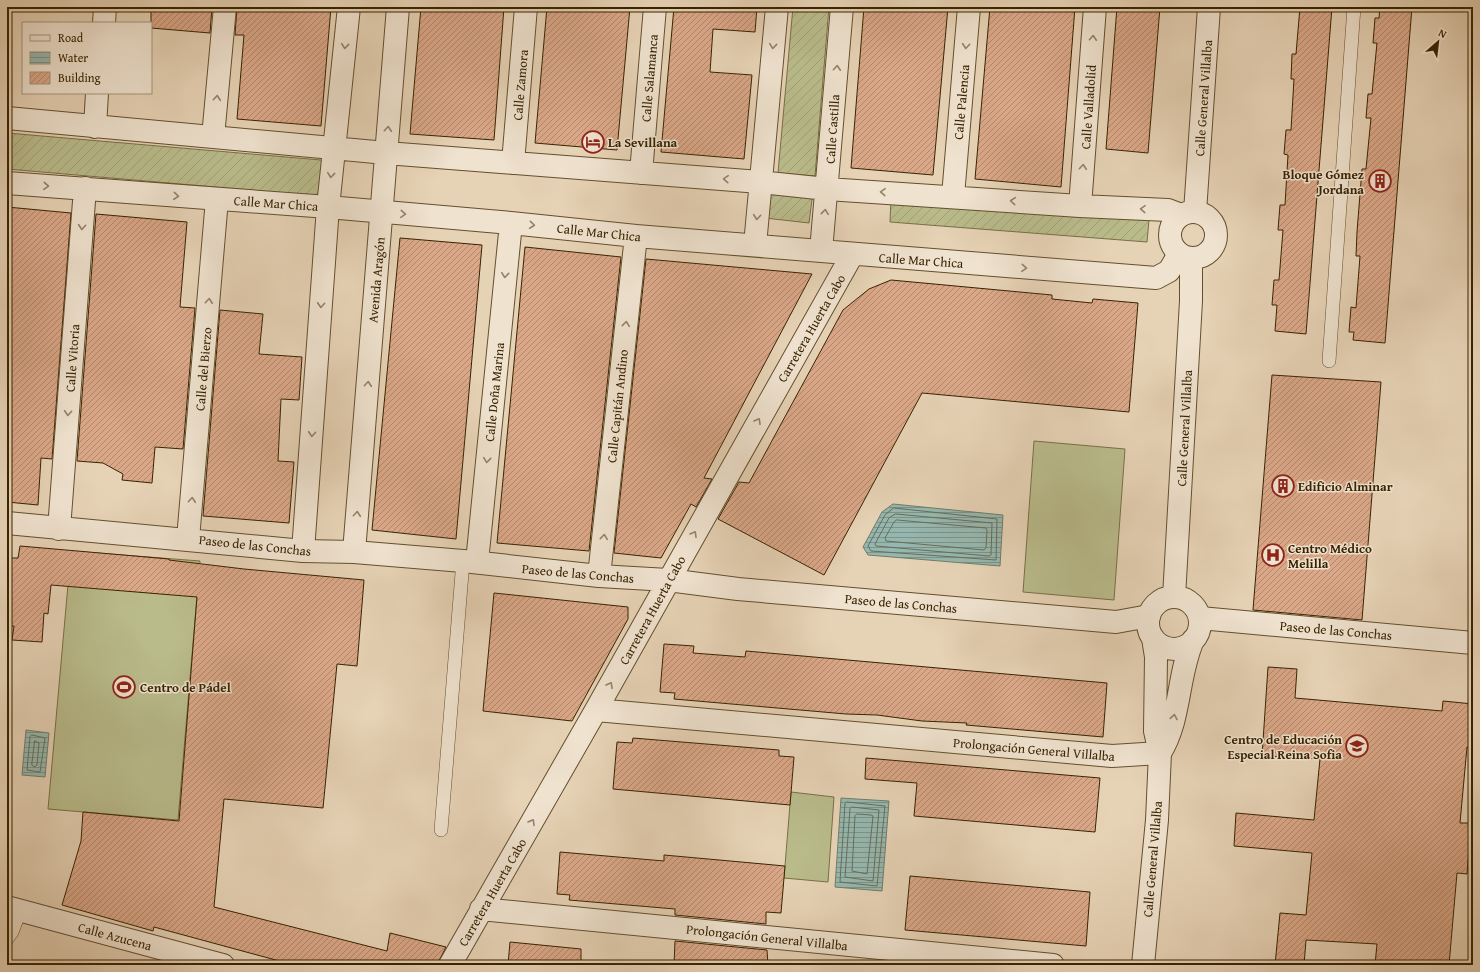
<svg xmlns="http://www.w3.org/2000/svg" width="1480" height="972" viewBox="0 0 1480 972" font-family="'Gentium Book Plus',serif">
	<style>
		.garden { fill: url(#garden-furrows); stroke: #786f46 }
		.pitch { fill: #b9bb8b; stroke: #786f46 }
		.water { fill: url(#water-rules); stroke: #707c69 }
		.lines { fill: none; stroke-linecap: round; stroke-linejoin: round }
		.shore { stroke: #676d58; stroke-width: 1 }
		.building { fill: url(#building-hatch); stroke: #382300 }
		.service-casing { stroke: #644f2d; stroke-width: 14 }
		.minor-casing { stroke: #644f2d; stroke-width: 24 }
		.tertiary-casing { stroke: #644f2d; stroke-width: 24 }
		.service { stroke: #efe2cf; stroke-width: 13 }
		.minor { stroke: #efe2cf; stroke-width: 22 }
		.tertiary { stroke: #efe2cf; stroke-width: 22 }
		.oneway { stroke: #948268 }
		.labels { text-anchor: middle; stroke-width: 3; stroke-linejoin: round; paint-order: stroke }
		.street-label { font-size: 13px; fill: #382300; stroke: #efe2cf }
		.poi-label { font-size: 13px; font-weight: bold; fill: #382300; stroke: #efe2cf; text-anchor: start }
	</style>
	<defs>
		<pattern id="garden-furrows" width="10" height="10" patternUnits="userSpaceOnUse"><rect width="10" height="10" fill="#b9bb8b"/><path d="M-1 1l2-2M0 10L10 0M9 11l2-2" fill="none" stroke="#a0a076"/></pattern>
		<pattern id="water-rules" width="6" height="5" patternUnits="userSpaceOnUse"><rect width="6" height="5" fill="#96b7af"/><path d="M0 2.5h6" fill="none" stroke="#7b948c"/></pattern>
		<pattern id="building-hatch" width="6" height="6" patternUnits="userSpaceOnUse"><rect width="6" height="6" fill="#daa788"/><path d="M-1 1l2-2M0 6l6-6M5 7l2-2" fill="none" stroke="#b2886d"/></pattern>
	</defs>
	<rect width="100%" height="100%" fill="#e6d2b5"/>
	<filter id="stains"><feTurbulence type="fractalNoise" baseFrequency=".005" numOctaves="4"/><feColorMatrix values="0 0 0 0 .2 0 0 0 0 .09 0 0 0 0 .02 0 0 0 .5 -.17"/></filter>
	<radialGradient id="worn" r=".72"><stop offset=".6" stop-color="#630" stop-opacity="0"/><stop offset="1" stop-color="#630" stop-opacity=".3"/></radialGradient>
	<path class="garden" d="M793 7H829L815 176 778 173Z
		M7 133 321 160 325 163 319 196 7 169Z
		M767 188 813 192 809 223 765 218Z
		M891 199 1149 220 1147 242 890 222Z"/>
	<path class="pitch" d="M1034 441 1125 449 1114 600 1023 592Z
		M71 551 200 561 178 820 48 809Z
		M791 792 834 797 828 882 784 878Z"/>
	<path class="water" d="M893 504 1003 515 1000 566 868 555 863 547 882 512Z
		M26 730 49 733 45 777 22 775Z
		M841 798 889 801 882 891 835 887Z"/>
	<g class="lines">
		<path class="shore" d="M894 508 997 519 996 560 871 551 868 546 885 515Z
			M896 514 992 523 991 555 989 556 876 546 875 544 889 518Z
			M897 520 986 528 987 530 986 548 984 550 886 541 885 538 894 522Z
			M32 735 45 738 40 772 27 770 30 737Z
			M35 741 39 743 37 765 35 767 32 765Z
			M847 802 885 806 877 886 840 882 845 804Z
			M852 807 879 810 873 881 845 877 850 809Z
			M857 814 871 815 873 816 867 874 852 871 855 816Z"/>
	</g>
	<path class="building" d="M151 7H212L210 33 151 28Z
		M237 7H331L321 126 237 119 244 35H235Z
		M421 7H504L494 140 410 134Z
		M547 7H630L617 150 535 143Z
		M674 7H757L755 32 713 29 710 72 752 75 744 159 661 152Z
		M864 7H948L933 175 851 168Z
		M990 7H1075L1061 187 975 179Z
		M1117 7H1160L1148 153 1106 149Z
		M1300 7H1332L1306 334 1275 331 1277 305H1272L1274 280H1279L1283 230H1278L1280 205H1285L1288 155 1284 154 1286 130H1291L1294 79H1291L1292 54H1296Z
		M1380 7H1412L1385 343 1353 340 1354 332H1349L1351 307 1356 308 1360 256H1356L1357 232 1362 169H1366L1371 118H1366L1368 94H1372L1377 43H1373L1375 18H1379Z
		M7 207 71 213 52 459 41 458 38 505 7 502Z
		M96 214 187 222 180 307 195 308 183 449 155 447 152 483 122 480 123 474 103 463 77 461Z
		M400 238 482 245 456 539 372 530Z
		M525 247 621 257 589 551 497 543Z
		M646 259 812 274 704 478 712 479 696 507 691 504 661 558 614 553Z
		M891 280 1052 295V299L1092 303 1093 299 1138 303 1129 412 922 393 824 575 718 519 739 482 749 483 843 310 869 289Z
		M220 310 263 314 259 354 302 357 299 400 281 399 278 461 294 462 289 523 203 516Z
		M1272 375 1381 382 1362 620 1253 610Z
		M20 546 169 559V560L244 569 364 580 357 666 337 664 323 808 224 799 214 907 387 951 390 933 446 947 437 965H294L154 927 153 931 62 905 81 841 83 812 179 821 197 597 51 585 48 614 44 613 42 642 12 640 14 626H7V571L8 558H18Z
		M494 593 628 607V619L572 721 483 711Z
		M664 644 694 646 693 653 745 657 746 651 1107 683 1103 737 966 725 967 723 922 721 877 715 846 714 674 699 675 693 660 692Z
		M1268 667 1297 669 1295 698 1442 711 1443 701 1473 704V748L1467 747 1460 823H1471L1467 874 1457 873 1449 965H1375L1377 944 1306 940 1304 965H1275L1280 913 1306 915 1312 853 1234 846 1236 813 1314 820 1320 759 1262 756Z
		M633 738 779 750V756L794 757 790 805 613 789 617 742 632 743Z
		M866 758 1100 778 1095 832 914 816 917 783 865 779Z
		M560 852 664 861V855L785 866 781 913 766 912V924L675 915V909L569 900 570 895 557 894Z
		M910 876 1090 892 1086 946 905 930Z
		M675 941 767 950 768 965H674Z
		M510 942 581 949V965H508Z"/>
	<g class="lines">
		<g class="service-casing">
			<path id="service" d="M1329 361 1354 7
				M441 830 463 561
				M7 939 12 932 20 911"/>
		</g>
		<g class="minor-casing">
			<path id="minor" d="M104 23 105 7
				M7 118 386 153 760 182 827 189 1080 206 1168 210 1181 215
				M95 127 97 93
				M213 137 225 7
				M513 163 526 7
				M641 173 655 7
				M7 183 328 207 511 223 636 236 1156 278 1169 271 1179 254
				M953 196 969 7
				M1080 206 1095 7
				M755 245 777 7
				M821 251 842 7
				M7 523 303 551 354 552 463 561 599 576 668 580 738 589 1116 622 1149 616
				M59 529 85 188
				M188 539 217 199
				M303 551 328 207 349 7
				M354 552 398 7
				M477 562 511 223
				M599 576 636 236
				M1200 618 1473 643
				M596 710 1112 756 1160 753
				M481 909 1053 965
				M450 965 596 710 852 255"/>
		</g>
		<g class="tertiary-casing">
			<path id="tertiary" d="M1195 212 1209 7
				M1170 235a23 23 0 1 1 46 0a23 23 0 1 1-46 0Z
				M1174 597 1191 301V259
				M1148 623a26 26 0 1 1 52 0a26 26 0 1 1-52 0Z
				M1160 753C1181 720 1177 676 1193 640
				M7 907 223 965
				M1143 965 1157 820 1160 753 1155 731 1156 657 1153 638"/>
		</g>
		<use href="#service" class="service"/>
		<use href="#minor" class="minor"/>
		<use href="#tertiary" class="tertiary"/>
	</g>
	<defs><path id="oneway-chevron" d="M-2-3.5L2.5 0L-2 3.5" fill="none" stroke-width="1.6" stroke-linecap="round" stroke-linejoin="round"/></defs>
	<g class="oneway">
		<use href="#oneway-chevron" transform="translate(1093 38) rotate(-86)"/>
		<use href="#oneway-chevron" transform="translate(345 46) rotate(96)"/>
		<use href="#oneway-chevron" transform="translate(773 46) rotate(96)"/>
		<use href="#oneway-chevron" transform="translate(966 46) rotate(95)"/>
		<use href="#oneway-chevron" transform="translate(837 68) rotate(-86)"/>
		<use href="#oneway-chevron" transform="translate(217 98) rotate(-85)"/>
		<use href="#oneway-chevron" transform="translate(388 129) rotate(-85)"/>
		<use href="#oneway-chevron" transform="translate(1083 167) rotate(-86)"/>
		<use href="#oneway-chevron" transform="translate(331 175) rotate(96)"/>
		<use href="#oneway-chevron" transform="translate(726 179) rotate(-176)"/>
		<use href="#oneway-chevron" transform="translate(46 186) rotate(4)"/>
		<use href="#oneway-chevron" transform="translate(883 192) rotate(-177)"/>
		<use href="#oneway-chevron" transform="translate(176 196) rotate(5)"/>
		<use href="#oneway-chevron" transform="translate(1013 201) rotate(-175)"/>
		<use href="#oneway-chevron" transform="translate(1143 209) rotate(-177)"/>
		<use href="#oneway-chevron" transform="translate(825 212) rotate(-84)"/>
		<use href="#oneway-chevron" transform="translate(403 214) rotate(4)"/>
		<use href="#oneway-chevron" transform="translate(757 217) rotate(95)"/>
		<use href="#oneway-chevron" transform="translate(532 225) rotate(6)"/>
		<use href="#oneway-chevron" transform="translate(82 227) rotate(94)"/>
		<use href="#oneway-chevron" transform="translate(1024 268) rotate(4)"/>
		<use href="#oneway-chevron" transform="translate(505 275) rotate(96)"/>
		<use href="#oneway-chevron" transform="translate(209 301) rotate(-85)"/>
		<use href="#oneway-chevron" transform="translate(321 305) rotate(94)"/>
		<use href="#oneway-chevron" transform="translate(626 324) rotate(-84)"/>
		<use href="#oneway-chevron" transform="translate(368 384) rotate(-85)"/>
		<use href="#oneway-chevron" transform="translate(68 413) rotate(94)"/>
		<use href="#oneway-chevron" transform="translate(758 421) rotate(-60)"/>
		<use href="#oneway-chevron" transform="translate(312 434) rotate(94)"/>
		<use href="#oneway-chevron" transform="translate(487 460) rotate(96)"/>
		<use href="#oneway-chevron" transform="translate(192 500) rotate(-85)"/>
		<use href="#oneway-chevron" transform="translate(357 514) rotate(-85)"/>
		<use href="#oneway-chevron" transform="translate(694 534) rotate(-60)"/>
		<use href="#oneway-chevron" transform="translate(604 537) rotate(-84)"/>
		<use href="#oneway-chevron" transform="translate(610 685) rotate(-61)"/>
		<use href="#oneway-chevron" transform="translate(1174 717) rotate(-80)"/>
		<use href="#oneway-chevron" transform="translate(532 822) rotate(-60)"/>
	</g>
	<defs>
		<g id="hotel-ring" transform="scale(1.15)"><circle r="9.5" fill="#efe2cf" stroke="#8f2418" stroke-width="1.5"/><path d="M-6-4.5h1.5V1H6V5H4.5V3h-9V5H-6ZM-4 0a1.8 1.8 0 1 1 3.6 0ZM.5 0V-2.5h3Q6-2.5 6 0Z" fill="#8f2418"/></g>
		<g id="building-ring" transform="scale(1.15)"><circle r="9.5" fill="#efe2cf" stroke="#8f2418" stroke-width="1.5"/><path d="M-4-6H4V6H1V3H-1V6H-4ZM-2.5-4.3h1.7v1.8h-1.7ZM.8-4.3h1.7v1.8H.8ZM-2.5-1h1.7V.8h-1.7ZM.8-1h1.7V.8H.8Z" fill="#8f2418"/></g>
		<g id="hospital-ring" transform="scale(1.15)"><circle r="9.5" fill="#efe2cf" stroke="#8f2418" stroke-width="1.5"/><path d="M-5-5h3v3.5h4V-5h3V5h-3V1.5h-4V5h-3Z" fill="#8f2418"/></g>
		<g id="stadium-ring" transform="scale(1.15)"><circle r="9.5" fill="#efe2cf" stroke="#8f2418" stroke-width="1.5"/><path d="M0-5a6.5 5 0 1 0 0 10a6.5 5 0 1 0 0-10ZM-3.5-1.8h7v3.6h-7Z" fill="#8f2418"/></g>
		<g id="school-ring" transform="scale(1.15)"><circle r="9.5" fill="#efe2cf" stroke="#8f2418" stroke-width="1.5"/><path d="M0-5L7-2L0 1L-7-2ZM-4 1L0 2.5L4 1V4Q0 6-4 4Z" fill="#8f2418"/></g>
	</defs>
	<g fill-rule="evenodd">
		<use href="#hotel-ring" x="593" y="142"/>
		<use href="#building-ring" x="1380" y="181"/>
		<use href="#building-ring" x="1283" y="486"/>
		<use href="#hospital-ring" x="1273" y="555"/>
		<use href="#stadium-ring" x="124" y="687"/>
		<use href="#school-ring" x="1357" y="746"/>
	</g>
	<g class="labels">
		<g class="street-label">
			<text transform="translate(649 78) rotate(-85)" y="5">Calle Salamanca</text>
			<text transform="translate(520 85) rotate(-85)" y="5">Calle Zamora</text>
			<text transform="translate(1203 98) rotate(-86)" y="5">Calle General Villalba</text>
			<text transform="translate(961 102) rotate(-85)" y="5">Calle Palencia</text>
			<text transform="translate(1088 107) rotate(-86)" y="5">Calle Valladolid</text>
			<text transform="translate(832 129) rotate(-86)" y="5">Calle Castilla</text>
			<text transform="translate(276 203) rotate(4)" y="5">Calle Mar Chica</text>
			<text transform="translate(599 232) rotate(6)" y="5">Calle Mar Chica</text>
			<text transform="translate(921 260) rotate(4)" y="5">Calle Mar Chica</text>
			<text transform="translate(376 280) rotate(-85)" y="5">Avenida Aragón</text>
			<text transform="translate(811 328) rotate(-60)" y="5">Carretera Huerta Cabo</text>
			<text transform="translate(72 358) rotate(-86)" y="5">Calle Vitoria</text>
			<text transform="translate(203 369) rotate(-85)" y="5">Calle del Bierzo</text>
			<text transform="translate(494 392) rotate(-84)" y="5">Calle Doña Marina</text>
			<text transform="translate(617 406) rotate(-84)" y="5">Calle Capitán Andino</text>
			<text transform="translate(1184 428) rotate(-87)" y="5">Calle General Villalba</text>
			<text transform="translate(255 545) rotate(6)" y="5">Paseo de las Conchas</text>
			<text transform="translate(578 573) rotate(5)" y="5">Paseo de las Conchas</text>
			<text transform="translate(901 603) rotate(5)" y="5">Paseo de las Conchas</text>
			<text transform="translate(652 610) rotate(-61)" y="5">Carretera Huerta Cabo</text>
			<text transform="translate(1336 630) rotate(5)" y="5">Paseo de las Conchas</text>
			<text transform="translate(1034 749) rotate(5)" y="5">Prolongación General Villalba</text>
			<text transform="translate(1152 859) rotate(-85)" y="5">Calle General Villalba</text>
			<text transform="translate(492 892) rotate(-60)" y="5">Carretera Huerta Cabo</text>
			<text transform="translate(115 936) rotate(15)" y="5">Calle Azucena</text>
			<text transform="translate(767 937) rotate(6)" y="5">Prolongación General Villalba</text>
		</g>
		<g class="poi-label">
			<text x="608" y="147">La Sevillana</text>
			<text x="1364" y="179" text-anchor="end">Bloque Gómez<tspan x="1364" dy="15">Jordana</tspan></text>
			<text x="1298" y="491">Edificio Alminar</text>
			<text x="1288" y="553">Centro Médico<tspan x="1288" dy="15">Melilla</tspan></text>
			<text x="140" y="692">Centro de Pádel</text>
			<text x="1342" y="744" text-anchor="end">Centro de Educación<tspan x="1342" dy="15">Especial Reina Sofia</tspan></text>
		</g>
	</g>
	<rect width="1480" height="972" fill="none" stroke="#e6d2b5" stroke-width="24"/>
	<rect x="8" y="8" width="1464" height="956" fill="none" stroke="#382300" stroke-width="2"/>
	<rect x="12" y="12" width="1456" height="948" fill="none" stroke="#382300"/>
	<rect x="22" y="22" width="130" height="72" fill="#efe2cf" stroke="#a6967c"/>
	<rect x="30" y="35" width="20" height="6" fill="#efe2cf" stroke="#a6967c"/>
	<text x="58" y="42" font-size="12" fill="#382300">Road</text>
	<rect x="30" y="52" width="20" height="12" fill="url(#water-rules)" stroke="#a6967c"/>
	<text x="58" y="62" font-size="12" fill="#382300">Water</text>
	<rect x="30" y="72" width="20" height="12" fill="url(#building-hatch)" stroke="#a6967c"/>
	<text x="58" y="82" font-size="12" fill="#382300">Building</text>
	<g transform="translate(1438 42) rotate(28)" stroke="#efe2cf" stroke-width="3" paint-order="stroke">
	<path d="M0-3L7 15L0 10L-7 15Z" fill="#382300"/>
	<text y="-6" font-size="11" font-weight="bold" text-anchor="middle" fill="#382300">N</text>
	</g>
	<rect width="100%" height="100%" filter="url(#stains)"/>
	<rect width="100%" height="100%" fill="url(#worn)"/>
</svg>
